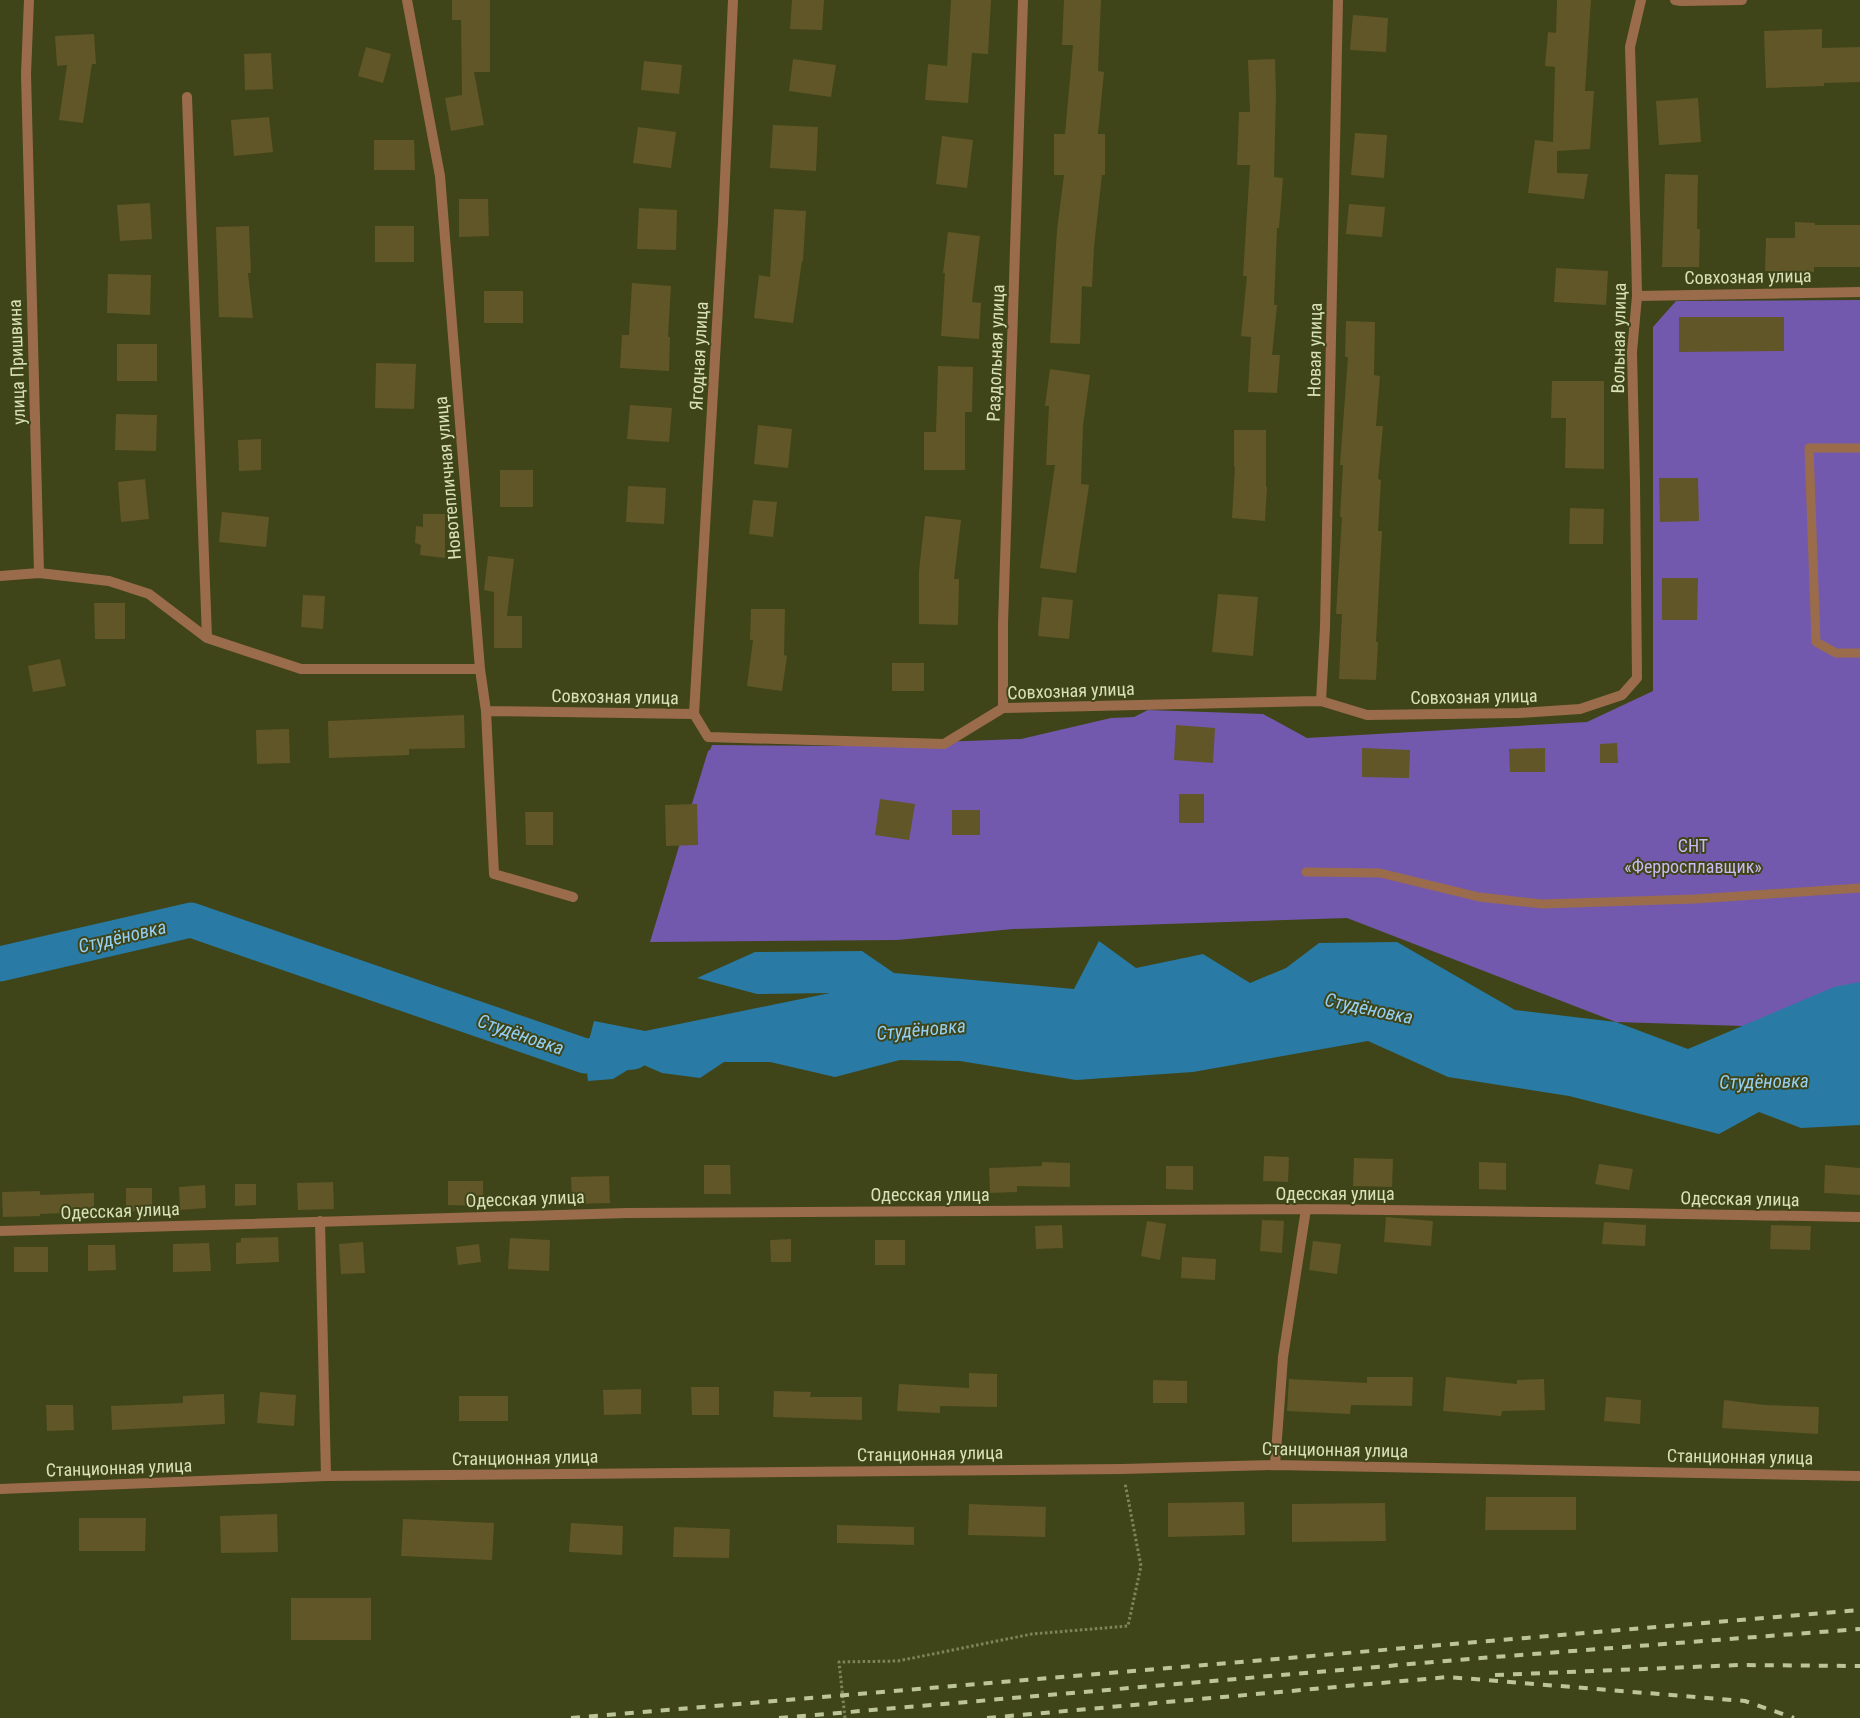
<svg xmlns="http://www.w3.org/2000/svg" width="1860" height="1718" viewBox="0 0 1860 1718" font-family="'Roboto Condensed',sans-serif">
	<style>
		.green { fill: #7359ae }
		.water { fill: #297aa4 }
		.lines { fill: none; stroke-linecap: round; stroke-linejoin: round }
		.river { stroke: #297aa4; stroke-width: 35 }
		.building { fill: #615627 }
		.path { stroke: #7e8559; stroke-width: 3; stroke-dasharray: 2.5 2.5; stroke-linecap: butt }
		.lane { stroke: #9b6c4c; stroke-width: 9 }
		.street { stroke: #9b6c4c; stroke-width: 10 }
		.rail { stroke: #bcc499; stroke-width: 4; stroke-dasharray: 9 9; stroke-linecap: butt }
		.labels { text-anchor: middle; stroke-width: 4; stroke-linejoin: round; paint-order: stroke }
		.street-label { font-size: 18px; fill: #d9e1b7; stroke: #3f4518 }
		.park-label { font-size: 18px; fill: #c8baf2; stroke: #3f4518 }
		.water-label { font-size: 19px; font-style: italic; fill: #95d0f4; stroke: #3f4518 }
	</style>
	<rect width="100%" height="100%" fill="#3f4518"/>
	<path class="green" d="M1860 300V984L1743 1026 1616 1022 1347 918 1013 929 897 940 650 942 708 751 710 750 712 745 838 746 1021 739 1111 718 1134 717 1148 710 1263 714 1307 738 1587 722 1653 691V327L1676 301Z"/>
	<path class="water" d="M1099 941 1136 968 1203 954 1250 983 1286 968 1319 943 1397 942 1515 1010 1616 1022 1688 1049 1834 987 1860 982V1125L1801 1128 1759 1112 1719 1134 1569 1096 1448 1077 1368 1041 1193 1072 1076 1080 960 1061 900 1060 835 1077 770 1062H724L700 1078 662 1073 639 1063 613 1079 588 1081 585 1056 594 1021 645 1031 830 993 757 994 697 978 755 952 862 951 894 973 1074 989Z"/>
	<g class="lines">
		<path class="river" d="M0 964 191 920 585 1056 633 1052"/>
	</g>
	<path class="building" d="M452 0H490V72H474L484 125 451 131 445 98 462 95 461 20H452Z
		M792 0H824L822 30 790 29Z
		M951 0H991L988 54 972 53 968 103 925 100 928 64 947 66Z
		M1064 0H1101L1098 71 1104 72 1098 134H1105V175H1102L1094 247 1092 287 1082 286 1080 344 1050 343 1057 230 1064 175H1054V134H1065L1073 45H1062Z
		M1557 0H1591L1585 91H1594L1590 149 1557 151V173L1588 174 1584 199 1528 193 1535 140 1553 142 1555 67 1545 66 1548 32 1556 33Z
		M1353 15 1388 18 1386 52 1350 50Z
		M1822 29V48L1860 47V82L1824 83V86L1766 88 1764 31Z
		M94 34 96 64H92L83 123 59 120 67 65 57 66 55 36Z
		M366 47 391 54 383 83 358 76Z
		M271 53 273 89 245 90 244 54Z
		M793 59 836 65 831 97 789 91Z
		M1275 59 1276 94 1274 177 1283 178 1279 228H1277L1274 305H1277L1272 355H1280L1277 393 1248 392 1251 337 1241 336 1247 276H1243L1250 165H1237L1239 112H1250L1248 60Z
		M644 61 682 65 679 94 641 90Z
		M1698 98 1701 142 1659 145 1656 101Z
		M269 117 273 152 234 156 231 120Z
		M773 125 818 127 816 171 770 168Z
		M638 127 676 132 671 168 633 163Z
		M1355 133 1387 135 1384 178 1351 175Z
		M942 136 973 140 967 188 936 184Z
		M374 140H414L415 170H374Z
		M1665 174 1698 175 1697 229H1700L1699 267H1662Z
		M459 199H488L489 236 459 237Z
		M150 203 152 239 120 241 117 205Z
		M1349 204 1385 207 1382 237 1346 234Z
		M639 208 677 210 676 250 637 249Z
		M774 209 806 211 803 261H802L793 323 754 318 759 275 770 277Z
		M1795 222 1815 223V225H1860V267H1814V272L1765 271 1766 238H1795Z
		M249 226 251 273H248L253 318 219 317 216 227Z
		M375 226H414V262H375Z
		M948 232 980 236 972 302 981 303 979 339 941 336 945 273H943Z
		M1556 268 1608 271 1606 305 1554 302Z
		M108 274 151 275 150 315 107 313Z
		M632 283 671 286 668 337H670L669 371 620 368 622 335H629Z
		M484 291H523V323H484Z
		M1679 317H1784V351L1679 352Z
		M1346 321 1375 322 1374 375 1380 376 1376 426H1383L1378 479 1381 480 1378 531H1382L1376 642H1378L1376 680 1339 679 1342 614H1336L1342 517H1340L1343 465H1340L1348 357H1345Z
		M117 344H157V381H117Z
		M376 363 416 364 414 409 375 408Z
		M938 366 973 367 972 412H965V470H924V432H936Z
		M1050 369 1090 375 1083 426 1081 484 1089 485 1076 573 1040 568 1055 465H1046L1049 406H1045Z
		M1552 381H1604V469L1565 468 1566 418H1551Z
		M630 405 672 408 669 442 627 439Z
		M116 414 157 415 156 451 115 450Z
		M758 425 792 429 788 468 754 464Z
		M1234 430H1266V487H1267L1265 521 1232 518 1235 467H1234Z
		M261 439V470L239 471 238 440Z
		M500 470H533V507H500Z
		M1659 478H1698L1699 521 1660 522Z
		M145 479 149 519 121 522 118 482Z
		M628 486 666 488 664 524 626 522Z
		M753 500 777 502 773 537 749 534Z
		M1570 508 1604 509 1603 544H1569Z
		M222 512 269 517 266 547 219 542Z
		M423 514H445V558L420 555 421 545 415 543 416 526 423 527Z
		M925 516 961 520 954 579H959L958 625 919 624V571Z
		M488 556 514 559 507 616H522V648H494V592L484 590Z
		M1662 578H1698L1697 620H1662Z
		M1218 594 1258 597 1253 656 1212 652Z
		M303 595 325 596 323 629 301 627Z
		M1042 597 1073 600 1069 639 1038 636Z
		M94 603H125V639H95Z
		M751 609H785L784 655 787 656 782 691 747 686 753 640H750Z
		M60 659 66 686 33 692 28 666Z
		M892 663H924V691H892Z
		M464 715 465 748 409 749V755L329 758 328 721Z
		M1176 725 1215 728 1213 763 1174 760Z
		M289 729 290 763 257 764 256 730Z
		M1617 743 1618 763H1600V744Z
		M1362 748 1410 750 1409 778 1362 777Z
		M1545 748V772H1510L1509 749Z
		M1179 794H1204V823H1179Z
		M880 799 915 804 909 840 875 835Z
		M697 804 698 845 666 846 665 805Z
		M952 810H980V835H952Z
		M525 812H553V845H526Z
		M1264 1156 1289 1157 1288 1182 1263 1181Z
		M1354 1158 1393 1159 1392 1187 1353 1186Z
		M1042 1162 1070 1163V1187L1017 1186V1192L990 1193 989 1168 1042 1166Z
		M1479 1162 1506 1163V1190L1479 1189Z
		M1599 1164 1633 1169 1629 1190 1595 1184Z
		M704 1165H730L731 1194H704Z
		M1825 1165 1860 1168V1195L1824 1193Z
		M1166 1166H1193V1190L1166 1189Z
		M609 1176 610 1203 572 1204 571 1177Z
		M448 1181H483V1206L448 1205Z
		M333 1182 334 1209 298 1210 297 1183Z
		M235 1184H256V1205L235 1206Z
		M205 1185 206 1208 180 1210 179 1187Z
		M126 1188H152V1211H126Z
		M40 1191V1195L94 1193V1212L40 1214V1216L3 1217 2 1192Z
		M1386 1217 1433 1221 1431 1246 1384 1242Z
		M1262 1220 1284 1221 1282 1253 1260 1251Z
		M1147 1221 1166 1224 1160 1260 1141 1256Z
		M1604 1222 1646 1225 1645 1246 1602 1244Z
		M1062 1225 1063 1248 1036 1249 1035 1226Z
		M1771 1225 1811 1226 1810 1250 1770 1249Z
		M278 1237 279 1262 236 1264V1243L241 1242V1238Z
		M510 1238 550 1240 549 1271 508 1269Z
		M791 1239V1262H771L770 1240Z
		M875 1240H905V1265H875Z
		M1313 1241 1341 1244 1337 1274 1309 1270Z
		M363 1242 365 1273 341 1274 339 1244Z
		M209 1243 211 1271 173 1272V1244Z
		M479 1244 481 1262 458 1265 456 1247Z
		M88 1245H115L116 1270 88 1271Z
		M14 1247H48V1272H14Z
		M1182 1257 1216 1259 1215 1280 1181 1278Z
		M969 1373 997 1374V1407L940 1406V1413L897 1411 899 1384 969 1388Z
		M1367 1377H1413L1412 1406 1351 1405 1350 1414 1287 1411 1289 1379 1367 1383Z
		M1446 1377 1517 1384V1380L1544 1379 1545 1410 1502 1411 1501 1416 1443 1411Z
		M1153 1380 1187 1381V1403H1153Z
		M691 1387H719V1415H692Z
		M641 1389V1414L604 1415 603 1390Z
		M774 1391 811 1392 810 1397H862V1420L773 1417Z
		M260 1392 296 1395 294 1426 257 1423Z
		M224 1394 225 1424 112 1430 111 1406 183 1403V1396Z
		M459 1396H508V1421H459Z
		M1606 1397 1641 1400 1640 1424 1604 1421Z
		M1724 1400 1765 1405 1819 1407 1818 1434 1722 1428Z
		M46 1405H73L74 1430 47 1431Z
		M1486 1497H1576V1530H1485Z
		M1244 1502 1245 1535 1168 1537V1503Z
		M1385 1503 1386 1541 1292 1542V1504Z
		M969 1504 1046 1507 1045 1537 968 1535Z
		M277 1514 278 1552 221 1553 220 1516Z
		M79 1518H146L145 1551H79Z
		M403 1519 494 1523 492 1560 401 1556Z
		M571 1523 623 1526 622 1555 569 1552Z
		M837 1525 914 1527V1545L837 1543Z
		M674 1527 730 1529 729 1558 673 1557Z
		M291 1598H371V1640H291Z"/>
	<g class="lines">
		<path class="path" d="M845 1718 839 1662 898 1661 1032 1634 1128 1626 1141 1566 1125 1483"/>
		<path class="lane" d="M1860 448H1809L1816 642 1836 653H1860
			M1306 872 1380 873 1479 897 1542 904 1695 899 1860 888"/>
		<path class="street" d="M29 0 26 74 39 573
			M407 0 440 176 480 669 486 711 494 874 573 897
			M1675 0 1681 1 1742 0
			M187 97 207 638
			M1637 296 1860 292
			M0 576 39 573 109 581 149 594 207 638 301 669H480
			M1321 701 1325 627 1338 0
			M1003 708V624L1023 0
			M486 711 694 714 708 737 944 744 1003 708 1321 701 1367 715 1519 713 1580 709 1622 695 1637 678 1635 483 1632 352 1637 296 1636 247 1630 47 1641 0
			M694 714 723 222 733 0
			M320 1221 326 1476
			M0 1231 627 1213 1306 1209 1627 1213 1860 1217
			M1275 1465 1283 1357 1306 1209
			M0 1489 326 1476 1122 1469 1275 1465 1860 1476"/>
		<path class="rail" d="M1495 1675 1740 1665 1860 1666
			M571 1718 1860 1610
			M779 1718 1481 1658 1860 1629
			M987 1718 1448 1677 1745 1701 1794 1718"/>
	</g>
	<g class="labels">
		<g class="street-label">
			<text transform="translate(1748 277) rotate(-1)" y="6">Совхозная улица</text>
			<text transform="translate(1619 338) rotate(-89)" y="6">Вольная улица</text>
			<text transform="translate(1315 350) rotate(-89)" y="6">Новая улица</text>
			<text transform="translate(996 353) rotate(-88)" y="6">Раздольная улица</text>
			<text transform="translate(699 356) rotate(-87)" y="6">Ягодная улица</text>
			<text transform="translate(17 362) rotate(-92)" y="6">улица Пришвина</text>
			<text transform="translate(448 478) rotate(-95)" y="6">Новотепличная улица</text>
			<text transform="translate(1071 691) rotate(-2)" y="6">Совхозная улица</text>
			<text transform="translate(615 697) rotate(1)" y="6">Совхозная улица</text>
			<text transform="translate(1474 697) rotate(-1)" y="6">Совхозная улица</text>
			<text x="1335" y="1200">Одесская улица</text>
			<text x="930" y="1201">Одесская улица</text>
			<text transform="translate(525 1199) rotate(-2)" y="6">Одесская улица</text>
			<text transform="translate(1740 1199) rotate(1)" y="6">Одесская улица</text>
			<text transform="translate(120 1211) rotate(-2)" y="6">Одесская улица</text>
			<text transform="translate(1335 1450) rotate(1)" y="6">Станционная улица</text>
			<text transform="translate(930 1454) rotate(-1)" y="6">Станционная улица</text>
			<text transform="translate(1740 1457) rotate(1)" y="6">Станционная улица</text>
			<text transform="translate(525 1458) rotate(-1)" y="6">Станционная улица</text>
			<text transform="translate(119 1468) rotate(-2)" y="6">Станционная улица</text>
		</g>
		<g class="park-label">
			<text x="1693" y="852">СНТ<tspan x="1693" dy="21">«Ферросплавщик»</tspan></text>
		</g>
		<g class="water-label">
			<text transform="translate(122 936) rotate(-13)" y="7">Студёновка</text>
			<text transform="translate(1369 1008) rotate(12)" y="7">Студёновка</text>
			<text transform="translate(921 1029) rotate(-5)" y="7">Студёновка</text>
			<text transform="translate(521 1034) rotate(19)" y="7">Студёновка</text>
			<text transform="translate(1764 1081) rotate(-1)" y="7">Студёновка</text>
		</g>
	</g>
</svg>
